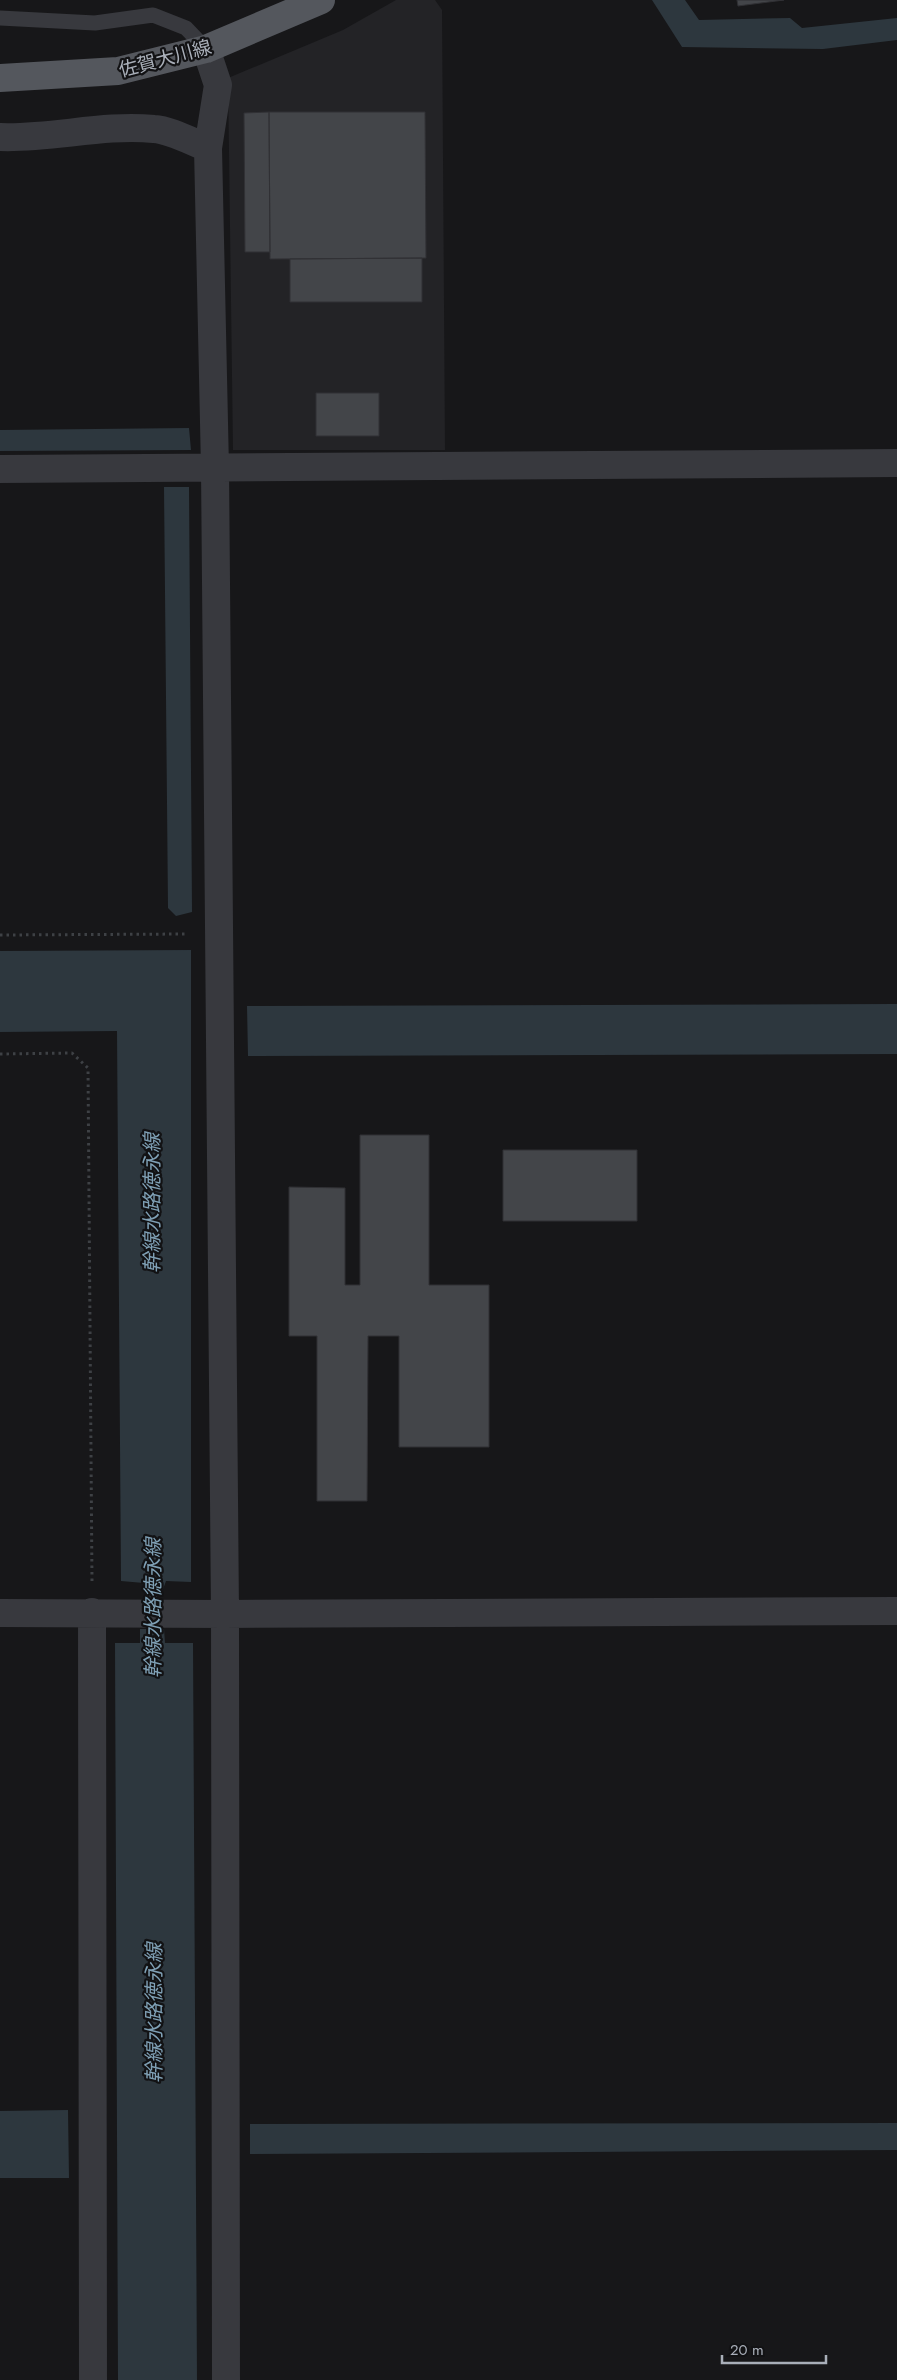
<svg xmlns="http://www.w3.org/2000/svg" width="897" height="2380" viewBox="0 0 897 2380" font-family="Jost,'Noto Sans JP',sans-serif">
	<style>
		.built { fill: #232326 }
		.water { fill: #2d373e }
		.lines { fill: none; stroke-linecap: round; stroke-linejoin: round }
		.stream { stroke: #2d373e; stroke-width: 10 }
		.building { fill: #434549; stroke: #313135 }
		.path { stroke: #3e4145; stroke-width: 3; stroke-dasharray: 2.5 4; stroke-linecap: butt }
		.lane { stroke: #38393e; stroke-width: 15 }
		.street { stroke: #38393e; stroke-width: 28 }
		.primary { stroke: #54575d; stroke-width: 28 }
		.labels { text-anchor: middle; stroke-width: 4.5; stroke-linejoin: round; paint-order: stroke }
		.street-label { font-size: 19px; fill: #a9afb9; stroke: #121214 }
		.water-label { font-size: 20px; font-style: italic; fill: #7fa0b5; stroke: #121214 }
	</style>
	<rect width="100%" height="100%" fill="#171719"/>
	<path class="built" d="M396 0H435L442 10 445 450H233L228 78 343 30Z"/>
	<path class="water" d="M652 0H685L699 20 790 18 802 28 897 18V40L823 49 682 47Z
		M189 428 191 450 0 451V430Z
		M164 487H189L192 912 176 916 168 908Z
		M191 950V1582L166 1581 162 1592H144V1583L121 1581 117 1031 0 1032V951Z
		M897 1004V1054L248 1056 247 1006Z
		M140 1629H164L165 1643H193L197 2380H118L115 1643H140Z
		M68 2110 69 2178H0V2111Z
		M897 2123V2150L250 2154V2124Z"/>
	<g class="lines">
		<path class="stream" d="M152 1579V1642"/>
	</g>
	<path class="building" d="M737 0H784L738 6Z
		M269 112 270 252H245L244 113Z
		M269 112H425L426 258 270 259Z
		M422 258V302H290V259Z
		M316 393H379V436H316Z
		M360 1135H429V1285H489V1447H399V1336H368L367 1501H317V1336H289V1187L345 1188V1285H360Z
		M503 1150H637V1221H503Z"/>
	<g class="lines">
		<path class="path" d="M0 935 187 934
			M0 1054 72 1053 88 1068 92 1582"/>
		<path class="lane" d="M0 18 95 23 153 15 186 28 206 49"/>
		<path class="street" d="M206 49 218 85 208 148 215 468 225 1614 226 2380
			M0 137C52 139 102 124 154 129 171 130 192 142 208 148
			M0 469 897 463
			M92 1612 93 2380
			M0 1613 225 1614 897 1611"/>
		<path class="primary" d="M0 78 118 71 206 49 321 0"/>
	</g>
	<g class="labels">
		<g class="street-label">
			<text transform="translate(165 58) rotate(-15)" y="7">佐賀大川線</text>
		</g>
		<g class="water-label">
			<text transform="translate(152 1203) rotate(-90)" y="7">幹線水路徳永線</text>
			<text transform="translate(153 1608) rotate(-90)" y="7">幹線水路徳永線</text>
			<text transform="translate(154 2013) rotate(-90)" y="7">幹線水路徳永線</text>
		</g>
	</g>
	<path d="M722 2355v8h104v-8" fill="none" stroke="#a9afb9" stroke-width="2.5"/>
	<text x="730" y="2355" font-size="15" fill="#a9afb9" stroke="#121214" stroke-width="4" paint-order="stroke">20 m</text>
</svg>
